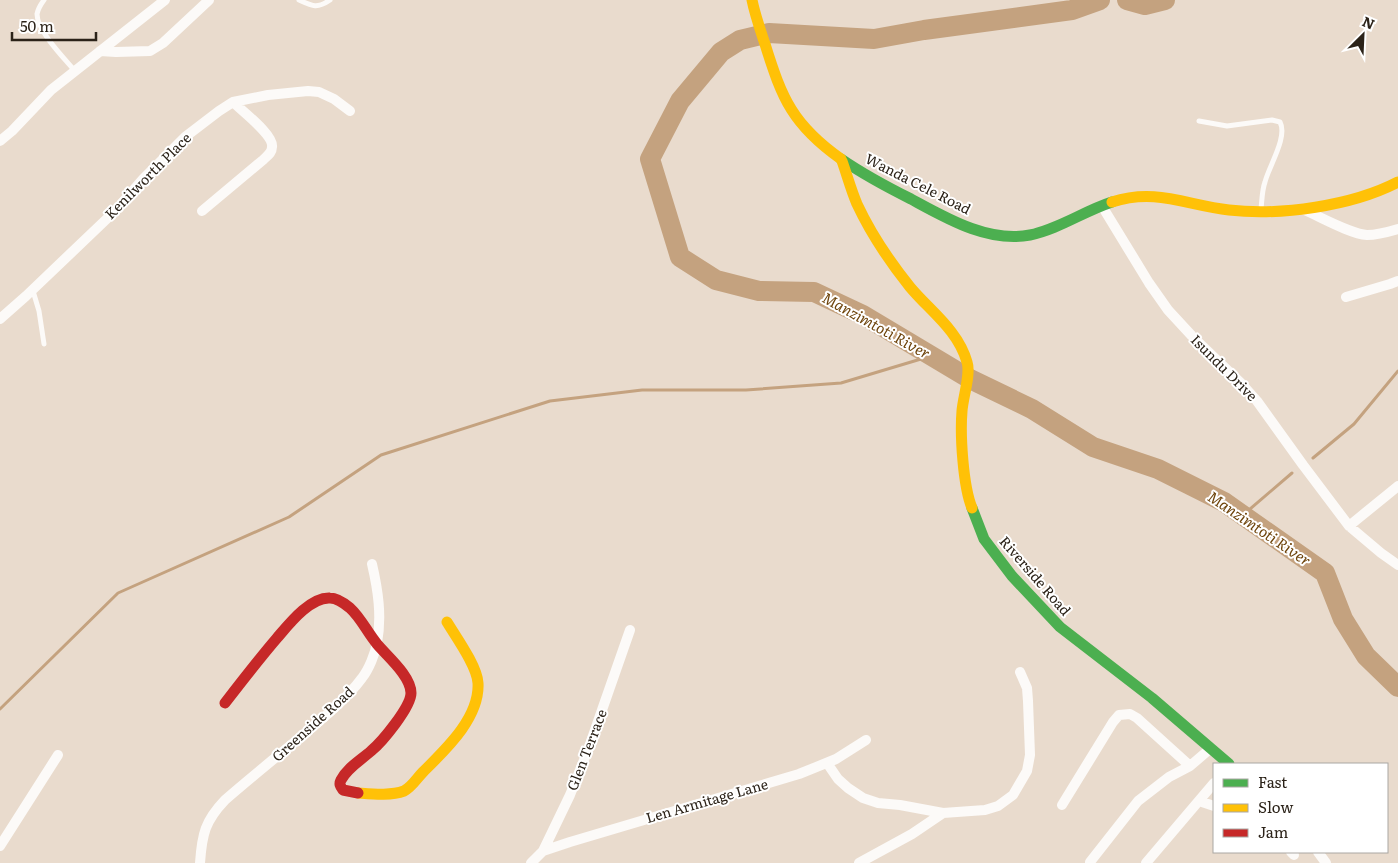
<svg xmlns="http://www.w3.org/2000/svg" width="1398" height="863" viewBox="0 0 1398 863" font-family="Literata,serif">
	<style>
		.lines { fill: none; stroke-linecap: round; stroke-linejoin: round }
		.stream { stroke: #c4a27f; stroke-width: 3 }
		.river { stroke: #c4a27f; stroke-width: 20 }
		.lane { stroke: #fcfaf8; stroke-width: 5 }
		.street { stroke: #fcfaf8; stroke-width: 10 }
		.fast { stroke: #4caf50; stroke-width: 11 }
		.slow { stroke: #ffc107; stroke-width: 11 }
		.jam { stroke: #c62828; stroke-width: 11 }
		.labels { text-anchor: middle; stroke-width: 4; stroke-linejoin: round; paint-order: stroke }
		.street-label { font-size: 14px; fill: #2b2218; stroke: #fff }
		.water-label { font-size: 15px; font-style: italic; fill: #6d430a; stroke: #fff }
	</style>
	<rect width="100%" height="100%" fill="#e9dbcd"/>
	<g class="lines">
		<path class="stream" d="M1313 458 1354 424 1398 371
			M1243 515 1292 473
			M0 709 118 593 289 517 381 455 550 401 642 390H746L841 383 931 356"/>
		<path class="river" d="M1100 0 1072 10 924 30 874 39 769 33 740 40 721 52 680 101 650 159 680 257 716 280 759 291 814 292 863 315 970 379 1032 409 1093 447 1158 469 1224 502 1325 573 1343 619 1366 656 1398 687
			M1127 0 1145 5 1165 0"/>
		<path class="lane" d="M44 0C41 4 38 9 37 14 37 31 64 58 74 70
			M299 0C312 6 317 9 330 0
			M1199 121 1227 126 1272 120 1280 122C1288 137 1269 166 1265 182 1262 190 1262 200 1261 209
			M33 291 39 311 44 344"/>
		<path class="street" d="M100 51 116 52 150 51 163 43 209 0
			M0 141 12 131 51 90 165 0
			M1102 206 1149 283 1168 310 1192 336 1241 383 1257 401 1303 465 1349 526 1381 553 1398 565
			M1302 209C1319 216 1350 234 1367 235 1377 235 1388 232 1398 229
			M202 211 263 160C267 156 272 153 272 147 274 135 242 111 233 102
			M1346 297 1390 284 1398 281
			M0 319 26 296 115 211 143 179 185 137 219 111 233 102 268 95 308 91 319 92 334 99 350 111
			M1349 526 1398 486
			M827 763 838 779 848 788 863 798 878 803 900 805 943 813 985 810 998 806 1013 795 1027 771 1030 755 1028 701 1027 688 1020 672
			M1199 801 1214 806
			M1062 805 1113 722 1119 715 1130 714 1137 718 1190 766
			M0 846 58 755
			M543 851 570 842 799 774 836 759 866 740
			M1291 852 1294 855
			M1318 852 1326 863
			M1090 862 1138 801 1169 777 1190 766 1211 748
			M200 863C202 834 205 821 225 800 249 779 274 759 298 739 321 720 345 701 362 678 369 669 375 654 377 643 382 616 378 590 372 564
			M531 863 543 851 570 795 588 750 630 630
			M859 863 912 834 943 813
			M1146 863 1214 783"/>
		<path class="fast" d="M841 159C863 174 887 187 911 199 946 218 988 243 1030 235 1059 229 1084 211 1112 202
			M972 508 984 539 1012 576 1060 627 1152 698 1229 764"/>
		<path class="slow" d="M752 0C755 15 760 29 765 44 782 99 793 125 841 159
			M842 161C847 175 851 190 857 204 871 234 890 262 910 287 930 311 958 330 967 362 971 374 963 397 962 411 960 435 963 486 972 508
			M1112 202C1156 188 1186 205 1229 210 1280 216 1352 206 1398 182
			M358 793C372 794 391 796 404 791 412 787 417 778 423 772 445 750 480 718 478 683 477 666 456 637 447 622"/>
		<path class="jam" d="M225 703C242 681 259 659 277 638 289 624 310 597 330 598 337 598 344 603 350 608 361 618 367 632 377 644 387 656 411 676 411 693 411 707 382 742 371 751 361 760 347 768 341 780 339 784 340 786 343 790L358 793"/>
	</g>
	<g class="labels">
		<g class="street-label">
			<text transform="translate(148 176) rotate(-45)" y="5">Kenilworth Place</text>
			<text transform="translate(918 184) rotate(27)" y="5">Wanda Cele Road</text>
			<text transform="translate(1224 368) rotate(45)" y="5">Isundu Drive</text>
			<text transform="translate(1035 576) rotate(49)" y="5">Riverside Road</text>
			<text transform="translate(313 724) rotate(-42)" y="5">Greenside Road</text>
			<text transform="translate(587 750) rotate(-69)" y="5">Glen Terrace</text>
			<text transform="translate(707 801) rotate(-16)" y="5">Len Armitage Lane</text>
		</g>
		<g class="water-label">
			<text transform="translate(876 326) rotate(29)" y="5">Manzimtoti River</text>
			<text transform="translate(1259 529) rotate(34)" y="5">Manzimtoti River</text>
		</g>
	</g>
	<rect x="1213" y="763" width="175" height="90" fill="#ffffff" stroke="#aaa7a3"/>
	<rect x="1223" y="779" width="25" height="8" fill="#4caf50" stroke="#aaa7a3"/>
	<text x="1258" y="788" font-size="15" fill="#2b2218">Fast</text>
	<rect x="1223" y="804" width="25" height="8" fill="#ffc107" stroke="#aaa7a3"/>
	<text x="1258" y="813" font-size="15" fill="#2b2218">Slow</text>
	<rect x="1223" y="829" width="25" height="8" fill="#c62828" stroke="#aaa7a3"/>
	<text x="1258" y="838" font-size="15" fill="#2b2218">Jam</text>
	<g transform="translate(1363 35) rotate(24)" stroke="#ffffff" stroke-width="4" paint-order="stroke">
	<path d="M0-4L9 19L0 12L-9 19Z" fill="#2b2218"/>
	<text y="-8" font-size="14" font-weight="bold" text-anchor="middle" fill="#2b2218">N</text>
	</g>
	<path d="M12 32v8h84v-8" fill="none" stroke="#2b2218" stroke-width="2.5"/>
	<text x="20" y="32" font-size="15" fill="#2b2218" stroke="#ffffff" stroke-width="4" paint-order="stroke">50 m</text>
</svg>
